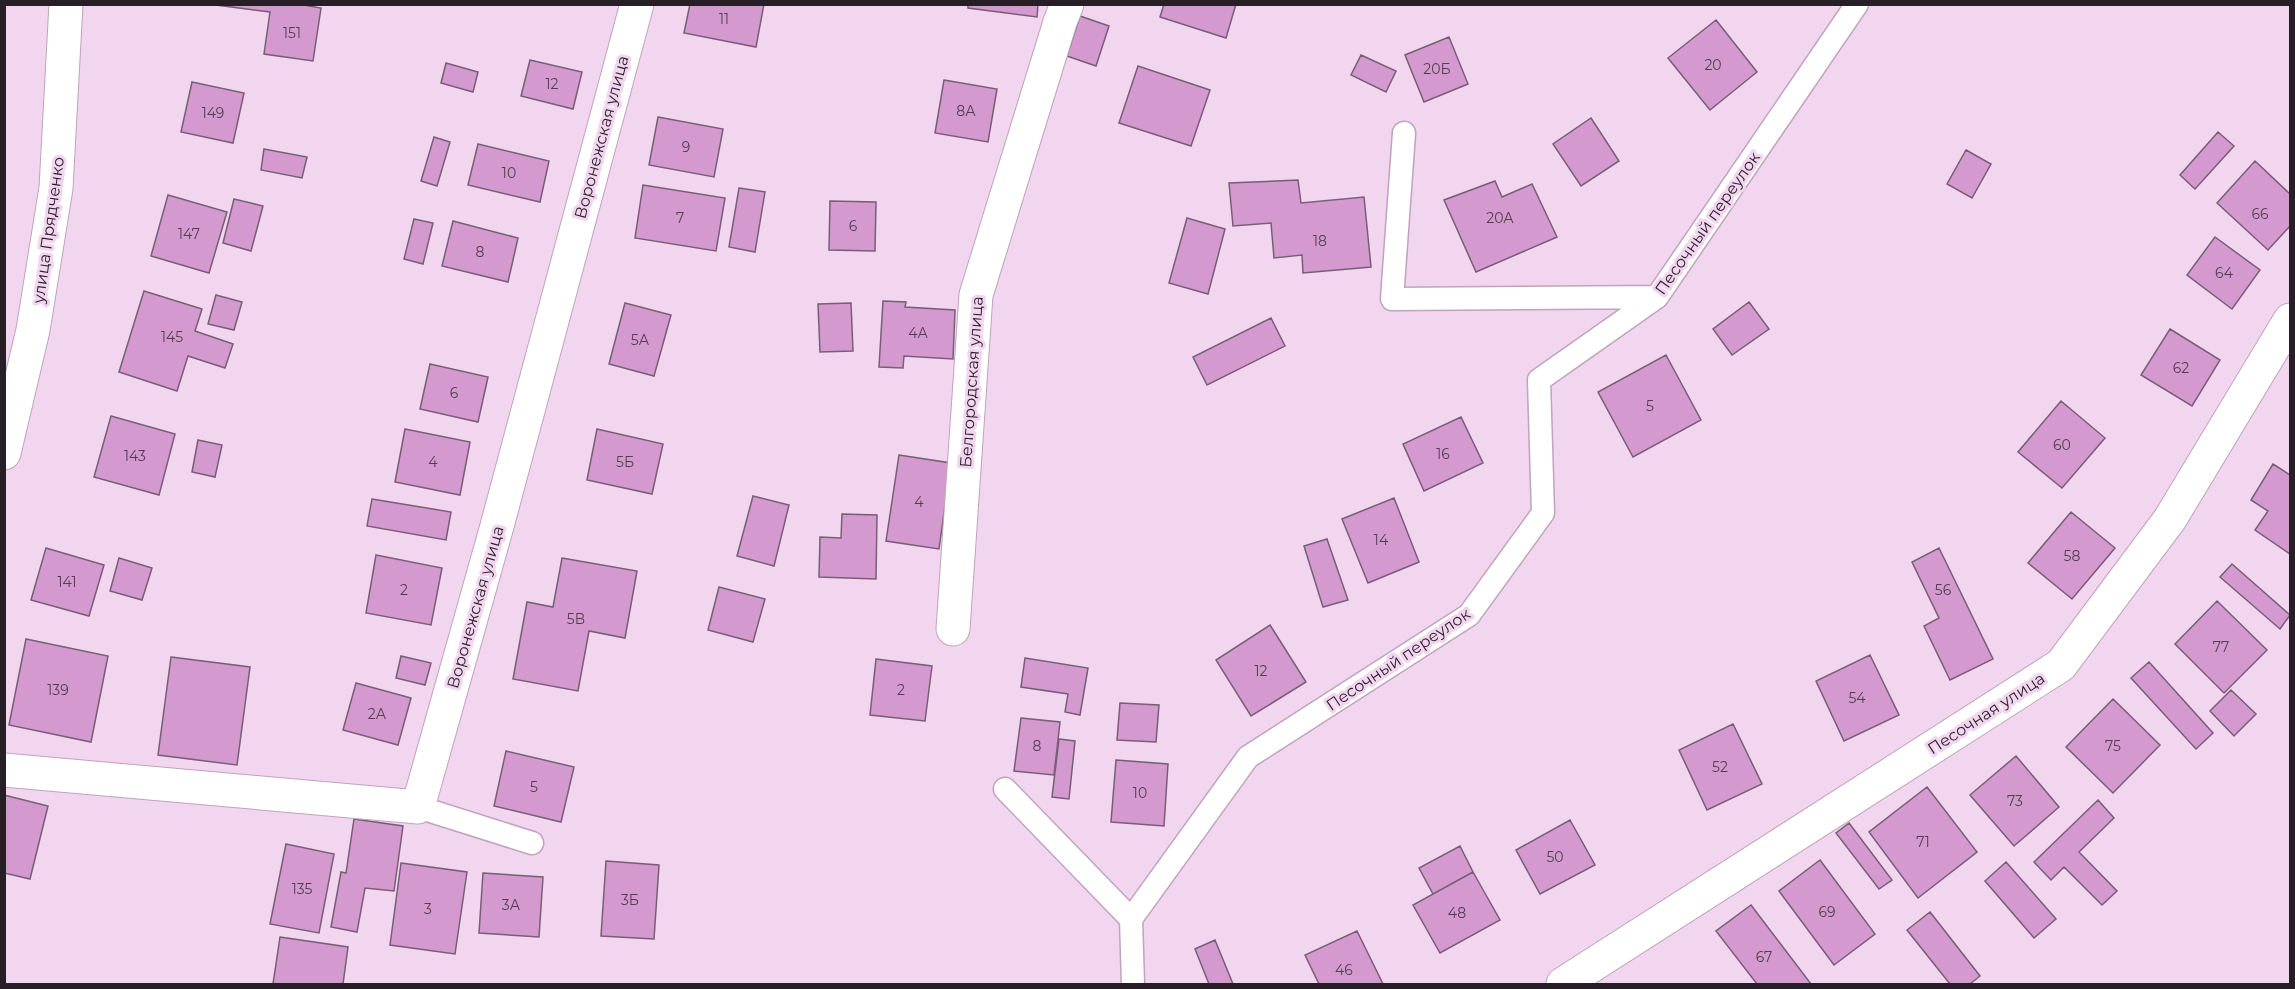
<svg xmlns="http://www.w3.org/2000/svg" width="2295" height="989" viewBox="0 0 2295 989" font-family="Montserrat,sans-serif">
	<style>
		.building { fill: #d49ad0; stroke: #775e75; stroke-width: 1.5 }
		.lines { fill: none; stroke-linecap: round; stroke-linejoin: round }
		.lane-casing { stroke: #bfa4bc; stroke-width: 25 }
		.street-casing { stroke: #bfa4bc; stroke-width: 35 }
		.secondary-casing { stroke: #bfa4bc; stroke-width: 35 }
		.lane { stroke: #fff; stroke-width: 22 }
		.street { stroke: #fff; stroke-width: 33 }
		.secondary { stroke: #fff; stroke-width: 33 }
		.labels { text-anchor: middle; stroke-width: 6; stroke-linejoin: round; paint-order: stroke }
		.number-label { font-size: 14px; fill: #533d51 }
		.street-label { font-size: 16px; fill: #281e27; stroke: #f2d5ef }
	</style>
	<rect width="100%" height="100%" fill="#f2d5ef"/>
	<path class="building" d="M208 4H298L321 8 313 61 264 54 270 12Z
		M690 4H764L756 47 684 33Z
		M968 4H1038L1037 17 968 8Z
		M1164 4H1236L1226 38 1160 17Z
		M1080 16 1109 26 1096 66 1067 56Z
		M1716 20 1757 72 1710 110 1668 58Z
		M1449 37 1468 84 1424 102 1405 55Z
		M1361 55 1396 71 1386 92 1351 75Z
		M530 60 582 72 573 109 521 96Z
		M446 63 478 72 473 92 441 83Z
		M1138 66 1210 90 1191 146 1119 123Z
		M944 80 997 89 988 142 935 133Z
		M192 82 244 93 233 143 181 132Z
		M658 117 723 129 714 177 649 165Z
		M1591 118 1619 161 1581 186 1553 144Z
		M2218 132 2234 146 2195 189 2180 175Z
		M434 137 450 142 437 186 421 181Z
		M478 144 549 161 540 202 468 185Z
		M264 149 307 157 302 178 261 170Z
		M1966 150 1991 164 1972 198 1947 184Z
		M2255 161 2290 194V226L2268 250 2217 203Z
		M1298 180 1301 203 1364 197 1371 267 1303 273 1302 255 1274 258 1271 223 1233 226 1229 183Z
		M1495 181 1502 197 1532 184 1557 237 1476 272 1444 200Z
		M643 185 725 198 716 251 635 238Z
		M739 188 765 192 755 252 729 247Z
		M168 195 227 212 209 273 151 256Z
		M234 199 263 206 251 251 223 243Z
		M830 201 876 202 875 251 829 250Z
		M1187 218 1225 229 1208 294 1169 283Z
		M414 219 433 223 423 264 404 259Z
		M453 221 518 238 508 282 442 266Z
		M2215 237 2260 270 2232 309 2187 275Z
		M144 291 202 309 195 331 233 344 225 368 188 356 177 391 119 372Z
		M216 295 242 302 234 330 208 324Z
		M883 301 906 302 905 307 955 310 953 359 904 356 903 368 879 367Z
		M1749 302 1769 329 1732 355 1713 329Z
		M625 303 671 315 654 376 609 364Z
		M851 303 853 351 820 352 818 304Z
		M1271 318 1285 346 1207 385 1193 357Z
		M2170 329 2220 360 2192 406 2141 375Z
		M1666 355 1701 420 1633 457 1598 392Z
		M430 364 488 377 478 422 420 409Z
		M2061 401 2105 438 2062 488 2018 452Z
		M111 416 175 434 159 495 94 477Z
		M1461 417 1483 463 1424 491 1403 444Z
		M405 429 470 442 460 495 395 482Z
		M597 429 663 444 652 494 587 480Z
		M198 440 222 445 215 477 192 472Z
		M899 455 951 463 939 549 886 541Z
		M2273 464 2290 475V554L2255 530 2268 511 2251 500Z
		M753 496 789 505 774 566 737 556Z
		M1394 498 1419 562 1368 583 1342 519Z
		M372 499 451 512 446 540 367 526Z
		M2071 512 2115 548 2072 599 2028 563Z
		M842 514 877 515 876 579 819 577 820 537 841 538Z
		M1327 539 1348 600 1323 607 1304 546Z
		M46 548 104 565 89 616 31 600Z
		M1939 548 1993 659 1950 680 1924 626 1939 618 1912 562Z
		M376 555 442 568 431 625 366 613Z
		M119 558 152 568 142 600 110 591Z
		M562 558 637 571 625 638 589 631 578 691 513 679 527 602 553 607Z
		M2232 564 2290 615 2280 629 2220 577Z
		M719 587 765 599 753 642 708 630Z
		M2217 601 2267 650 2224 693 2175 644Z
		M1270 625 1306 682 1251 716 1216 660Z
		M26 639 108 656 91 742 9 725Z
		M1870 655 1899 715 1844 741 1816 681Z
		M401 656 431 663 425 685 396 678Z
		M171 657 250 667 237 765 158 755Z
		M1025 658 1088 668 1080 715 1065 712 1068 694 1021 687Z
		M876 659 932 666 925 721 870 715Z
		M2149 662 2213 733 2196 749 2131 678Z
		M356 683 411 698 398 745 343 730Z
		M2231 690 2256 714 2234 736 2210 711Z
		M2113 699 2160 745 2113 793 2066 747Z
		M1120 703 1159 705 1156 742 1117 740Z
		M1021 718 1060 722 1054 775 1014 771Z
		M1733 724 1762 784 1707 810 1679 750Z
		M1059 739 1075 741 1069 799 1052 797Z
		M506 751 574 767 561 822 494 806Z
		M2016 756 2059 807 2014 846 1970 795Z
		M1116 760 1168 764 1164 826 1111 822Z
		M1927 787 1977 852 1918 898 1869 832Z
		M4 795 48 806 30 879 4 873Z
		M2098 800 2114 818 2079 852 2117 891 2102 905 2064 867 2051 880 2034 862Z
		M354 819 403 826 394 891 365 888 357 932 331 927 341 872 346 873Z
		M1570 820 1595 865 1540 894 1516 850Z
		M1849 823 1892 880 1879 889 1836 833Z
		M286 844 334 854 319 933 270 924Z
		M1460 846 1473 872 1433 894 1419 868Z
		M1820 860 1875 934 1834 965 1779 891Z
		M606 861 659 865 654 939 601 936Z
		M2006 862 2056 919 2034 938 1985 881Z
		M401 863 467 872 455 954 390 945Z
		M1473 872 1500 920 1440 953 1413 905Z
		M483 873 543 877 539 937 479 933Z
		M1751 905 1811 984H1757L1716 931Z
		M1930 912 1980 976 1970 984H1950L1907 930Z
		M1357 931 1383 984H1319L1305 955Z
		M280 937 348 947 343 984H273Z
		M1215 940 1233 984H1209L1195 949Z"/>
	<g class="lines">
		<g class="lane-casing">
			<path id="lane" d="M1404 133 1392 299 1657 297
				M1005 789 1131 919
				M418 807 532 843
				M1133 984 1131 919 1248 757 1469 615 1543 513 1539 380 1657 297 1857 4"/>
		</g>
		<g class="street-casing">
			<path id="street" d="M953 629 976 295 1060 22 1067 4
				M4 770 418 807 497 526 637 4
				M1563 984 2061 665 2170 519 2290 320"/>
		</g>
		<g class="secondary-casing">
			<path id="secondary" d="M4 453 33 330 56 188 66 4"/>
		</g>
		<use href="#lane" class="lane"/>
		<use href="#street" class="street"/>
		<use href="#secondary" class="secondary"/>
	</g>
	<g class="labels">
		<g class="number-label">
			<text x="724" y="24">11</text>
			<text x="292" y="38">151</text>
			<text x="1713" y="70">20</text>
			<text x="1437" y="74">20Б</text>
			<text x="552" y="89">12</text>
			<text x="966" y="116">8А</text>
			<text x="213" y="118">149</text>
			<text x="686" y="152">9</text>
			<text x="509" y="178">10</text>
			<text x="2260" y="219">66</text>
			<text x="680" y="223">7</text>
			<text x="1500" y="223">20А</text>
			<text x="853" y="231">6</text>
			<text x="189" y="239">147</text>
			<text x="1320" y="246">18</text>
			<text x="480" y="257">8</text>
			<text x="2224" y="278">64</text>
			<text x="918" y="338">4А</text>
			<text x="172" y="342">145</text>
			<text x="640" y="345">5А</text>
			<text x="2181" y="373">62</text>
			<text x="454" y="398">6</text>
			<text x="1650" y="411">5</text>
			<text x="2062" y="450">60</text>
			<text x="1443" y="459">16</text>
			<text x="135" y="461">143</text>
			<text x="433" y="467">4</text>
			<text x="625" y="467">5Б</text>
			<text x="919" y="507">4</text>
			<text x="1381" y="545">14</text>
			<text x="2072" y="561">58</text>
			<text x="67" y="587">141</text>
			<text x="404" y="595">2</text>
			<text x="1943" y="595">56</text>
			<text x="576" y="624">5В</text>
			<text x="2221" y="652">77</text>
			<text x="1261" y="676">12</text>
			<text x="58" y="695">139</text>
			<text x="901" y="695">2</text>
			<text x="1857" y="703">54</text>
			<text x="377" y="719">2А</text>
			<text x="1037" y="751">8</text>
			<text x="2113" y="751">75</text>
			<text x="1720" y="772">52</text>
			<text x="534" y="792">5</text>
			<text x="1140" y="798">10</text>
			<text x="2015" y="806">73</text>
			<text x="1923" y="847">71</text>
			<text x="1555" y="862">50</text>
			<text x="302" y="894">135</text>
			<text x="630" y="905">3Б</text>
			<text x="511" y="910">3А</text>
			<text x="428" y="914">3</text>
			<text x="1827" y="917">69</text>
			<text x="1457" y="918">48</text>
			<text x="1764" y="962">67</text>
			<text x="1344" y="975">46</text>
		</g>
		<g class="street-label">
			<text transform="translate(601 137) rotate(-75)" y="6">Воронежская улица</text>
			<text transform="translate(1707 223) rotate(-55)" y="6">Песочный переулок</text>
			<text transform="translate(48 230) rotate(-82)" y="6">улица Прядченко</text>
			<text transform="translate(971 382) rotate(-86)" y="6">Белгородская улица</text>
			<text transform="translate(475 607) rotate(-74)" y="6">Воронежская улица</text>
			<text transform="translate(1398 659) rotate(-34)" y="6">Песочный переулок</text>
			<text transform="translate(1986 713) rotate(-33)" y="6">Песочная улица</text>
		</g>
	</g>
	<rect width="2295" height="989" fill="none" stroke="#281e27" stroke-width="12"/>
</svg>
